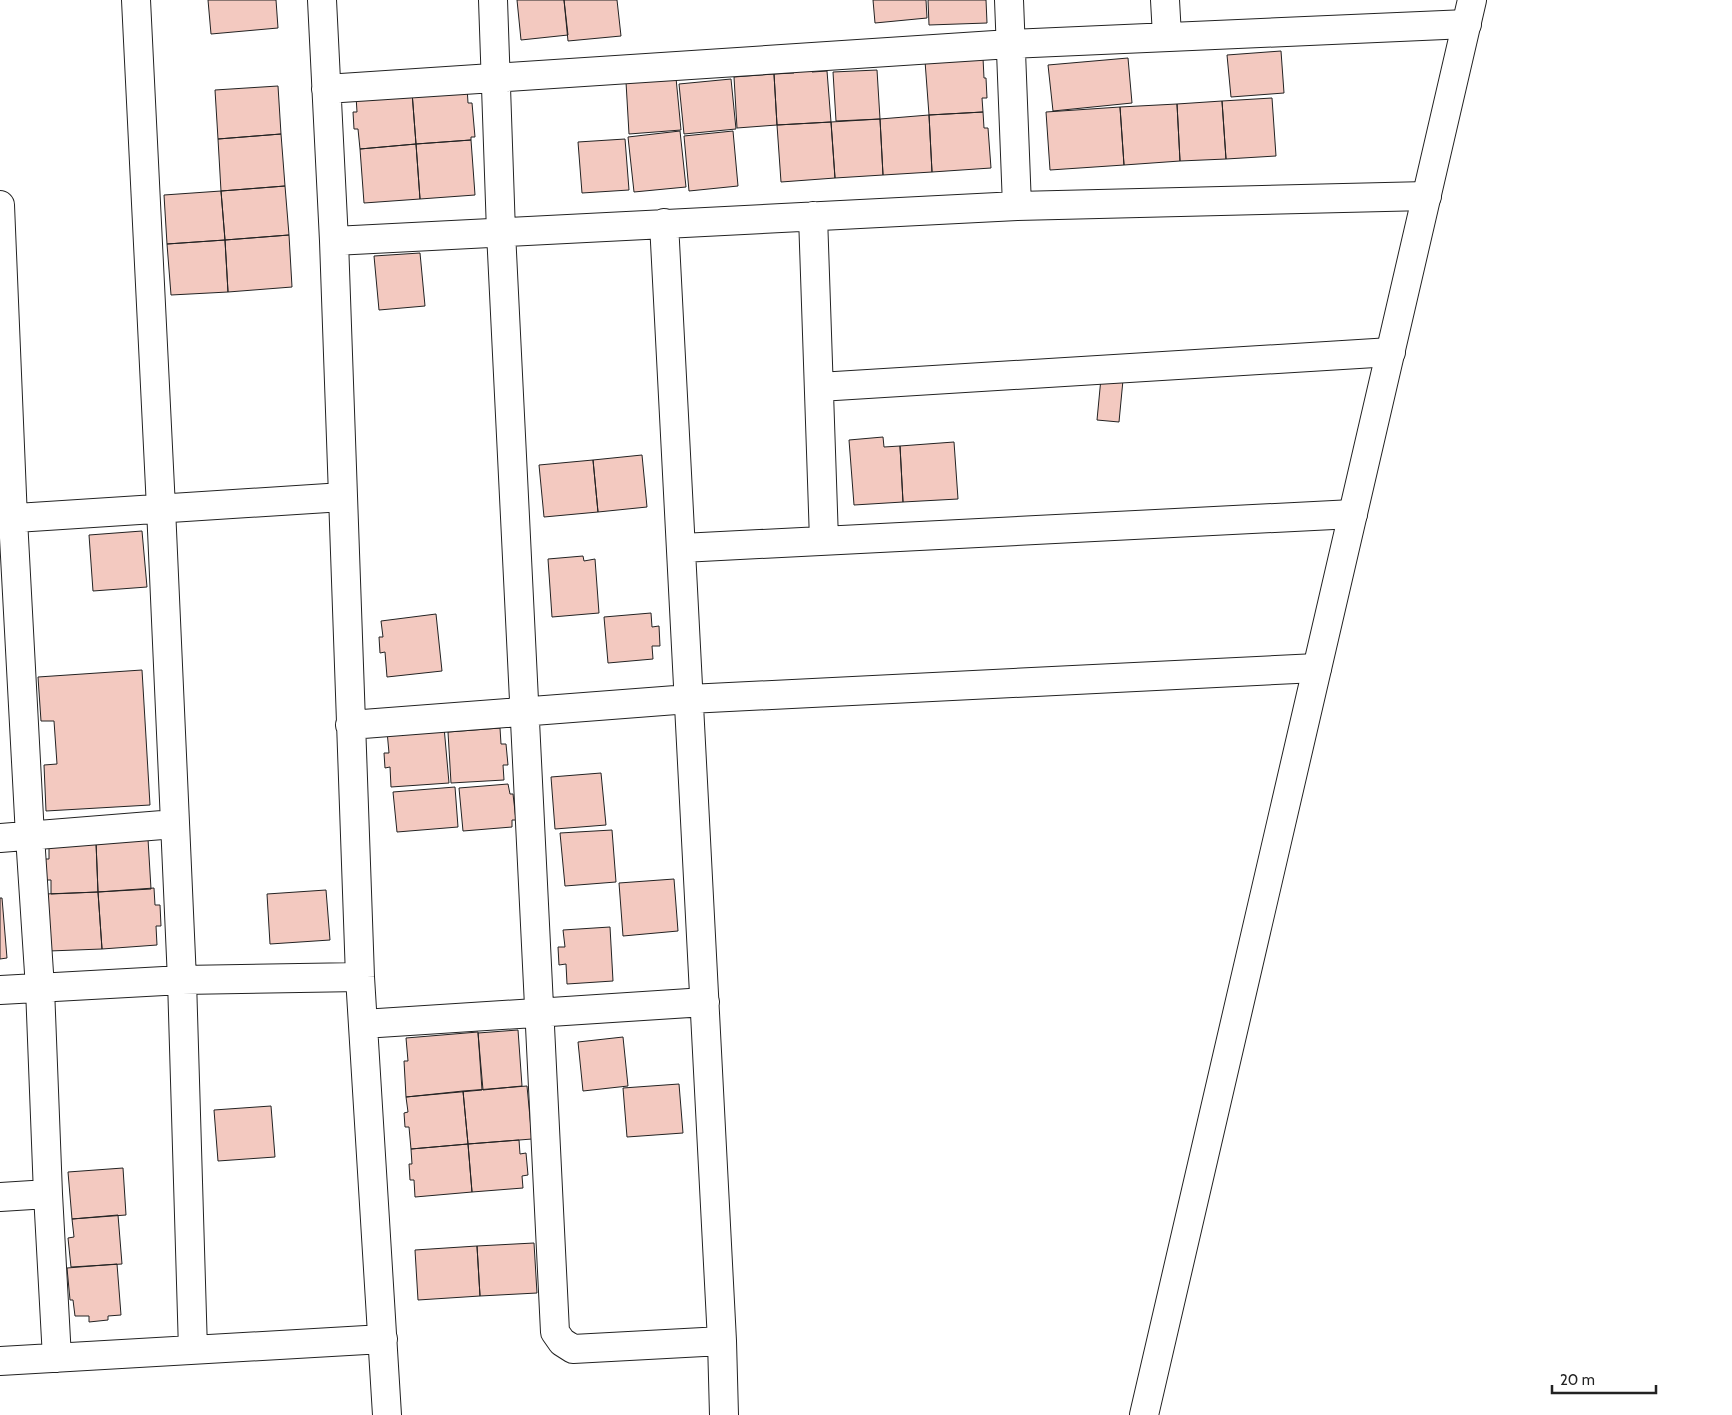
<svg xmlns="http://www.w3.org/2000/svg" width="1732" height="1415" viewBox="0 0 1732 1415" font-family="Cabin,sans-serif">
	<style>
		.building { fill: #f3c9c0; stroke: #222 }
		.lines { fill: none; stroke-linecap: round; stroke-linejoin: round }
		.minor-casing { stroke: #222; stroke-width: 30 }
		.tertiary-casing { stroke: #222; stroke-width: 30 }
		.minor { stroke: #fff; stroke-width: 28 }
		.tertiary { stroke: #fff; stroke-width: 28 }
	</style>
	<rect width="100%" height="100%" fill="#fff"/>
	<path class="building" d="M208 0H276L278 28 211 34Z
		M517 0H564L568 35 521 40Z
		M564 0H617L621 36 568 41Z
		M873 0H926L927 18 875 23Z
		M928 0H986L987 23 929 25Z
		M1281 51 1284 93 1231 97 1227 55Z
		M983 58 984 78H986L987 98H982L983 112 929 115 925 61Z
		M1128 58 1132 103 1053 111 1048 65Z
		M812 68V72L827 71 831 122 777 125 774 74 794 73 793 69Z
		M877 70 880 119 836 121 833 72Z
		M774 74 777 125 737 128 734 77Z
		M676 78 681 130 629 134 626 82Z
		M731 79 736 129 684 134 679 84Z
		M278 86 281 134 218 139 215 90Z
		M467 87 468 103H472L475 137H471V140L416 144 412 92Z
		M412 92 416 144 360 149 358 129H354L353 112H357L356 96Z
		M1272 98 1276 156 1226 159 1222 101Z
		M1222 101 1226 159 1180 161 1177 104Z
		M1177 104 1180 161 1124 165 1120 107Z
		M1120 107 1124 165 1050 170 1046 112Z
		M983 112 984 128H988L991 168 932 172 929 115Z
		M929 115 932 172 883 175 880 119Z
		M880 119 883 175 835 178 831 122Z
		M831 122 835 178 781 182 777 125Z
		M680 131 686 187 634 192 628 137Z
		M733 131 738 186 689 191 684 136Z
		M281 134 285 186 221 191 218 139Z
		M625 139 629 190 582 193 578 142Z
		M471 140 475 195 420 199 416 144Z
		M416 144 420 199 364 203 360 149Z
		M285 186 289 235 225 240 221 191Z
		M221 191 225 240 167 244 164 195Z
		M289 235 292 287 228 292 225 240Z
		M225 240 228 292 171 295 167 244Z
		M420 253 425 306 379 310 374 256Z
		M1101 378 1123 380 1119 422 1097 420Z
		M883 437 884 447 900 446 903 502 854 505 849 440Z
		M954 442 958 499 903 502 900 446Z
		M642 455 647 507 598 512 593 460Z
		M593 460 598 512 544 517 539 465Z
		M142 531 147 587 93 591 89 535Z
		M583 556 584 561 595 559 599 613 552 617 548 559Z
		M651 613 652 627 659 626 660 646H652L653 659 608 663 604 617Z
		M436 614 442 671 387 677 385 652 380 653 379 637H383L381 621Z
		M142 670 150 805 46 811 44 765 57 764 54 721H41L38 677Z
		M444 727 449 783 391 787 390 767 385 768 384 753H389L387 731Z
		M500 728 501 744H506L508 765H503L504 780 451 783 448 732Z
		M601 773 606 825 555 829 551 777Z
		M508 784 510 794H513L516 820H512V827L463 831 459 788Z
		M455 787 458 827 397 832 393 792Z
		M612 830 616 882 565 886 560 833Z
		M148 839 151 889 98 892 96 842Z
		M96 842 98 892 51 894V880H45L44 859H49V844Z
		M674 879 678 931 623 936 619 883Z
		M154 888 155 905H160L161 926H156L157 945 102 949 98 892Z
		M326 890 330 940 270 944 267 894Z
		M98 892 102 949 49 951 45 894Z
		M0 898H2L7 958 0 959Z
		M610 927 613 981 567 984 566 964 559 965 558 947H565L563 930Z
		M518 1030 522 1086 483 1090 478 1033Z
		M478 1032 482 1090 406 1097 404 1061H408L406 1038Z
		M623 1037 628 1086 583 1091 578 1042Z
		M679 1084 683 1133 627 1137 623 1088Z
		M527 1086 532 1139 468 1144 463 1091Z
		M463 1091 468 1144 411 1149 409 1127H405L404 1113 408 1112 406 1097Z
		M271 1106 275 1157 218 1161 214 1110Z
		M519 1140 520 1154 526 1153 528 1175 522 1176 523 1188 472 1192 468 1144Z
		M468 1144 472 1192 415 1197 414 1180H410L409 1164H412L411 1149Z
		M123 1168 126 1215 72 1219 68 1172Z
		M118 1215 122 1264 71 1267 68 1238 74 1237 72 1219Z
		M534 1243 537 1293 480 1296 477 1246Z
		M477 1246 480 1296 418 1300 415 1250Z
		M117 1264 121 1315 108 1316V1320L89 1322V1316H75L73 1300H70L67 1268Z"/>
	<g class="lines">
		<g class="minor-casing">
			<path id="minor" d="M136 0 161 508 182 980 193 1350
				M322 0 334 241 360 977 387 1415
				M493 0 501 232 555 1332 562 1342 573 1349 722 1341
				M1009 0 1017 206
				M1165 0 1167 36
				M326 89 1010 44 1467 24
				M0 205 13 519 30 836 40 988 48 1194 57 1358
				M813 216 824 540
				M664 223 722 1341 724 1415
				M334 241 1017 206 1427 196
				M819 387 1391 352
				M0 519 343 497
				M682 548 1353 514
				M350 725 689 699 1317 668
				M0 838 175 824
				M0 990 182 980 360 977
				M363 1024 705 1002
				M0 1197 48 1194
				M0 1361 383 1339"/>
		</g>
		<g class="tertiary-casing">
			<path id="tertiary" d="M1144 1415 1472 0"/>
		</g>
		<use href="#minor" class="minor"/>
		<use href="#tertiary" class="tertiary"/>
	</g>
	<path d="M1552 1385v8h104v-8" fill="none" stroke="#222222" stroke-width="2.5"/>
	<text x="1560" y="1385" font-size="15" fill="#222222" stroke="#ffffff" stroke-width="4" paint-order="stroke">20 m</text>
</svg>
